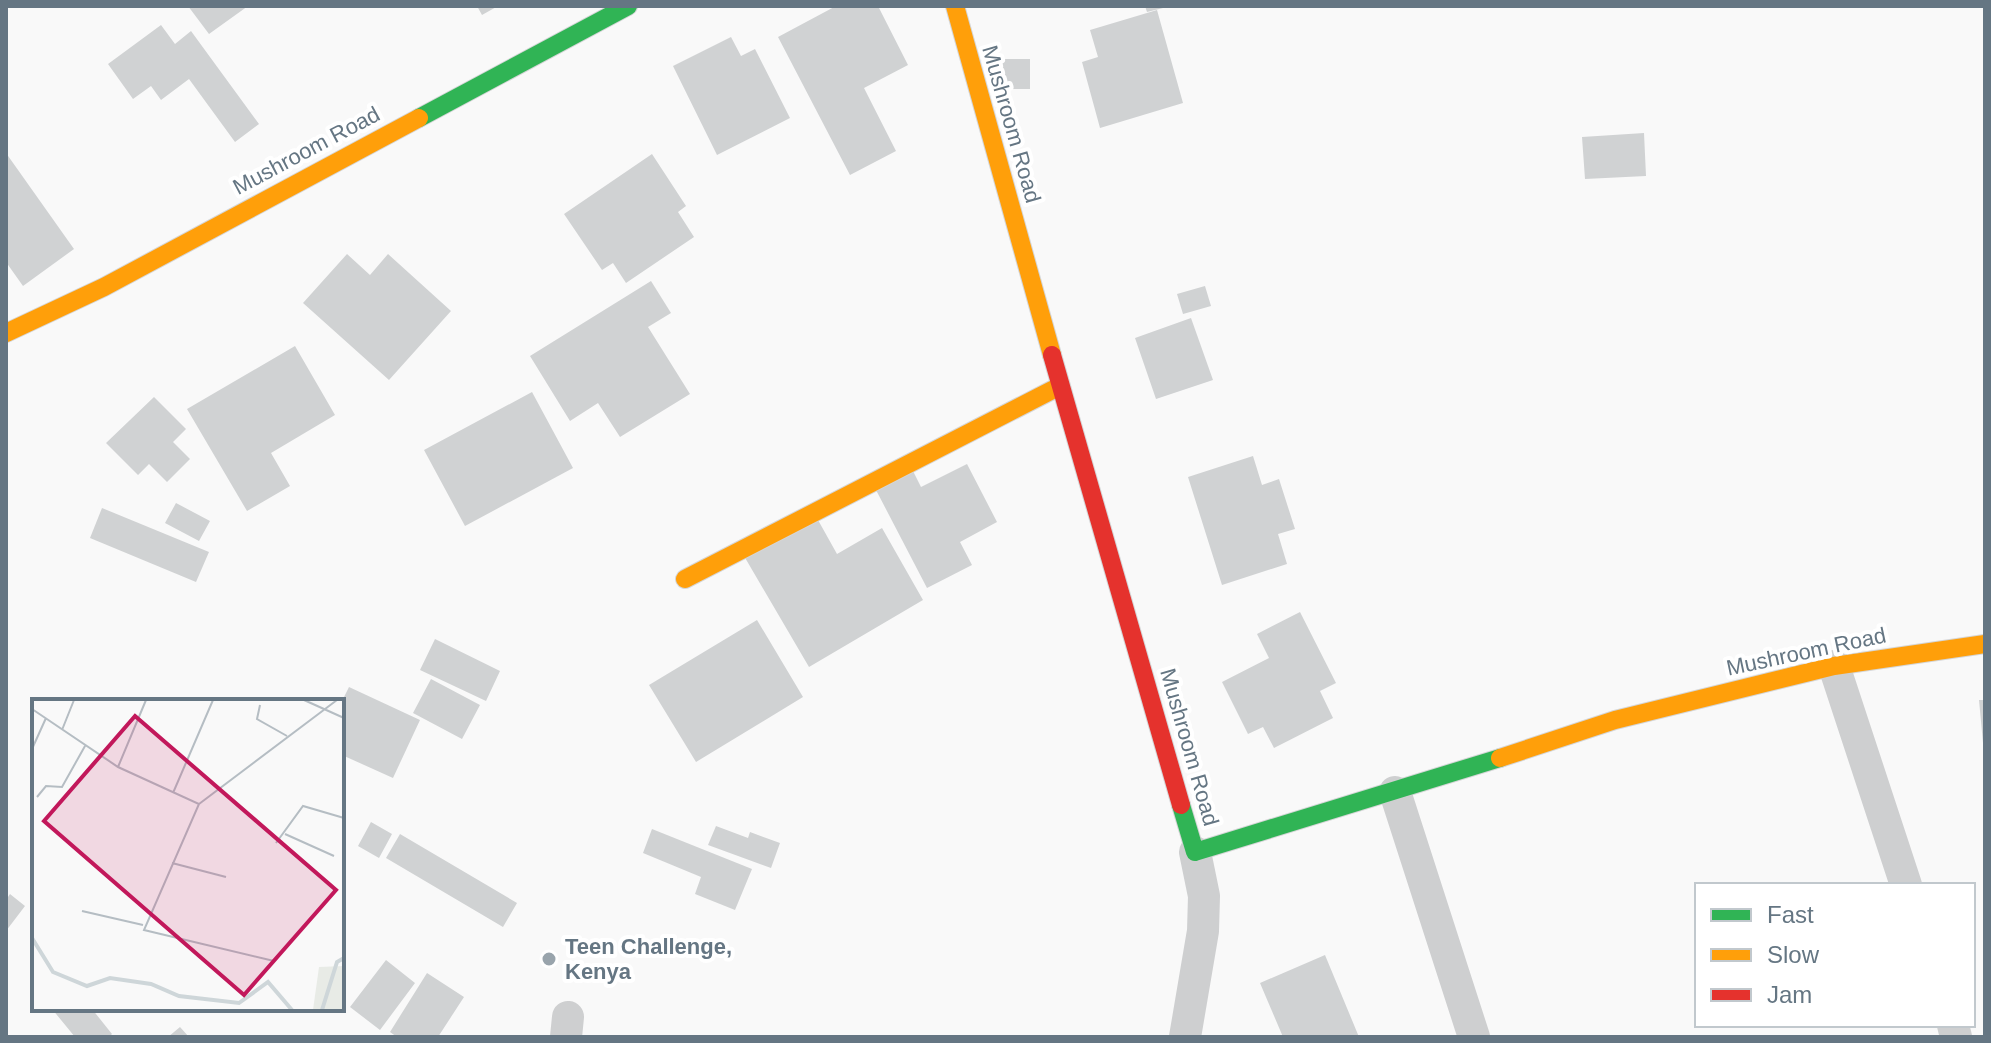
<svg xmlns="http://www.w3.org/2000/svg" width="1991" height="1043" viewBox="0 0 1991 1043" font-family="Arial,sans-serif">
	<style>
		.building { fill: #d0d2d3 }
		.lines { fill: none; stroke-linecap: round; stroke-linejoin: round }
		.fast-casing { stroke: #d5d6d7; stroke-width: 20 }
		.slow-casing { stroke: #d5d6d7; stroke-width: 20 }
		.jam-casing { stroke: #d5d6d7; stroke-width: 20 }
		.street { stroke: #cecfd0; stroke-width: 32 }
		.fast { stroke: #30b455; stroke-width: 18 }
		.slow { stroke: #ff9f0a; stroke-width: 18 }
		.jam { stroke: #e5322d; stroke-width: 18 }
		.poi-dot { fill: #99a4ac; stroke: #fff; stroke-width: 3 }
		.labels { text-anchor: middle; stroke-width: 8; stroke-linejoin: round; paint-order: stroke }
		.street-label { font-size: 22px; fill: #657683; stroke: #fff }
		.poi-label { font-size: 22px; font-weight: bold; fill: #657683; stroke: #fff; text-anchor: start }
		.inset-river { fill: none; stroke: #ced6d9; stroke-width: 4 }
		.inset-road { fill: none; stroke: #b5bdc3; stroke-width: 2 }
		.view { fill: #c2185b; fill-opacity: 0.15; stroke: #c2185b; stroke-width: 4 }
		.inset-edge { fill: none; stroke: #657683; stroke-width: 4 }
	</style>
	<rect width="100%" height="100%" fill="#f9f9f9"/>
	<path class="building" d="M188 6H248L209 34Z
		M477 6H498L482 15Z
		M836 6H878L908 65 864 88 896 151 850 175 778 37Z
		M1145 6H1166L1167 7 1147 12Z
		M1157 10 1183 103 1100 128 1082 62 1098 57 1090 30Z
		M161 25 175 44 191 31 259 124 235 142 189 79 161 100 151 86 133 99 108 64Z
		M731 37 741 56 755 49 790 118 717 155 673 66Z
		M994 59H1030V89H994Z
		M1644 133 1646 176 1585 179 1582 137Z
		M6 153 74 249 23 286 6 262Z
		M652 154 686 206 678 212 694 237 626 283 613 263 602 270 564 214Z
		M347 254 370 275 388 254 451 311 389 380 303 303Z
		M651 281 671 313 648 327 690 394 620 437 598 403 570 421 530 356Z
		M1205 286 1211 306 1183 314 1177 294Z
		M1191 318 1213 380 1156 399 1135 338Z
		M295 346 335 415 271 453 290 486 247 511 187 409Z
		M532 392 573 468 465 526 424 450Z
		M154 397 186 429 173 442 190 459 167 482 149 464 138 475 106 443Z
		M1253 456 1262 485 1279 479 1295 529 1278 534 1287 564 1222 585 1188 477Z
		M967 464 997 522 960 542 972 565 927 588 876 490 913 471 921 487Z
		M176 503 210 521 199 541 165 523Z
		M102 508 209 552 196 582 90 538Z
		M818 520 837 554 882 528 923 600 809 667 744 556Z
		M1300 612 1336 683 1320 691 1333 718 1274 748 1263 727 1248 734 1222 682 1269 658 1257 634Z
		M757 620 803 697 696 762 649 685Z
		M435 639 500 671 486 701 420 670Z
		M431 679 480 705 462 739 413 713Z
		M349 687 420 720 393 778 342 755V701Z
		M1979 700H1985V743H1983Z
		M371 822 392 834 379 858 358 846Z
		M716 826 748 838 750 832 780 843 771 868 708 845Z
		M652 829 752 869 735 910 695 894 701 877 643 853Z
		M400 834 517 903 503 927 386 858Z
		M10 894 25 906 6 931V900Z
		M1325 955 1359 1037H1283L1260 983Z
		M386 960 415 983 380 1030 350 1007Z
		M427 973 464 997 438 1037H397L390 1032Z
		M52 1009H92L112 1034 109 1037H75Z
		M180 1027 189 1037H168Z"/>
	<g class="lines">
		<g class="fast-casing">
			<path id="fast" d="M419 118 628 6
				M1181 805 1195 852 1500 758"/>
		</g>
		<g class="slow-casing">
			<path id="slow" d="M955 6 1052 355
				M6 333 104 287 419 118
				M685 579 1060 386
				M1500 758 1615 720 1834 666 1985 644"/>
		</g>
		<g class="jam-casing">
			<path id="jam" d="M1052 355 1181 805"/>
		</g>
		<path class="street" d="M1834 666 1906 885
			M1395 792 1474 1037
			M1953 1025 1956 1037
			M566 1037 568 1017
			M1185 1037 1203 931 1204 896 1195 852"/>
		<use href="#fast" class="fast"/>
		<use href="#slow" class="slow"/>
		<use href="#jam" class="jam"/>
	</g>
	<circle class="poi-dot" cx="549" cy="959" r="8"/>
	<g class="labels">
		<g class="street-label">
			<text transform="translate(1012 124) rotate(74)" y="8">Mushroom Road</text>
			<text transform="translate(306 150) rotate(-28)" y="8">Mushroom Road</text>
			<text transform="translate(1806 651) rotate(-12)" y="8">Mushroom Road</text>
			<text transform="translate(1190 747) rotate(74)" y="8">Mushroom Road</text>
		</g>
		<g class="poi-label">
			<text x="565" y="954">Teen Challenge,<tspan x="565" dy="25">Kenya</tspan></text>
		</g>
	</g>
	<g transform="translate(32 699)">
		<rect width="312" height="312" fill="#f9f9f9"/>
		<path d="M312 267V311H281L287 268Z" fill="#e8ebe6"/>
		<path class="inset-river" d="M0 239 21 273 55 287 78 279 119 285 147 297 207 304 236 283 260 311M290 311 305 263 312 259"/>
		<path class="inset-road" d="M272 1 312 19M228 6 225 20 255 37M0 10 86 68 167 105 112 231 242 262M30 31 42 1M0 50 14 19M86 68 114 1M141 94 181 1M5 98 14 87 30 88 53 47M167 105 305 1M253 135 302 157M244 144 271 107 312 119M140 164 194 178M50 212 111 226"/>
		<path class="view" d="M103 17 304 191 212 296 12 122Z"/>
		<rect width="312" height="312" class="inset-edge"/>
	</g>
	<rect width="1991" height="1043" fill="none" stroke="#657683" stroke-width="16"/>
	<rect x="1695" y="883" width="280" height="144" fill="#ffffff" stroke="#c1c8cd" stroke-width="2"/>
	<rect x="1711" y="909" width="40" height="12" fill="#30b455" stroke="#c1c8cd" stroke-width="2"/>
	<text x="1767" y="923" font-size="24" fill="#657683">Fast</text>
	<rect x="1711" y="949" width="40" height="12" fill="#ff9f0a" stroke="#c1c8cd" stroke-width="2"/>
	<text x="1767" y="963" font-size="24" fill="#657683">Slow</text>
	<rect x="1711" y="989" width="40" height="12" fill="#e5322d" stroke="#c1c8cd" stroke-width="2"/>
	<text x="1767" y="1003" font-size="24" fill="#657683">Jam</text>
</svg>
